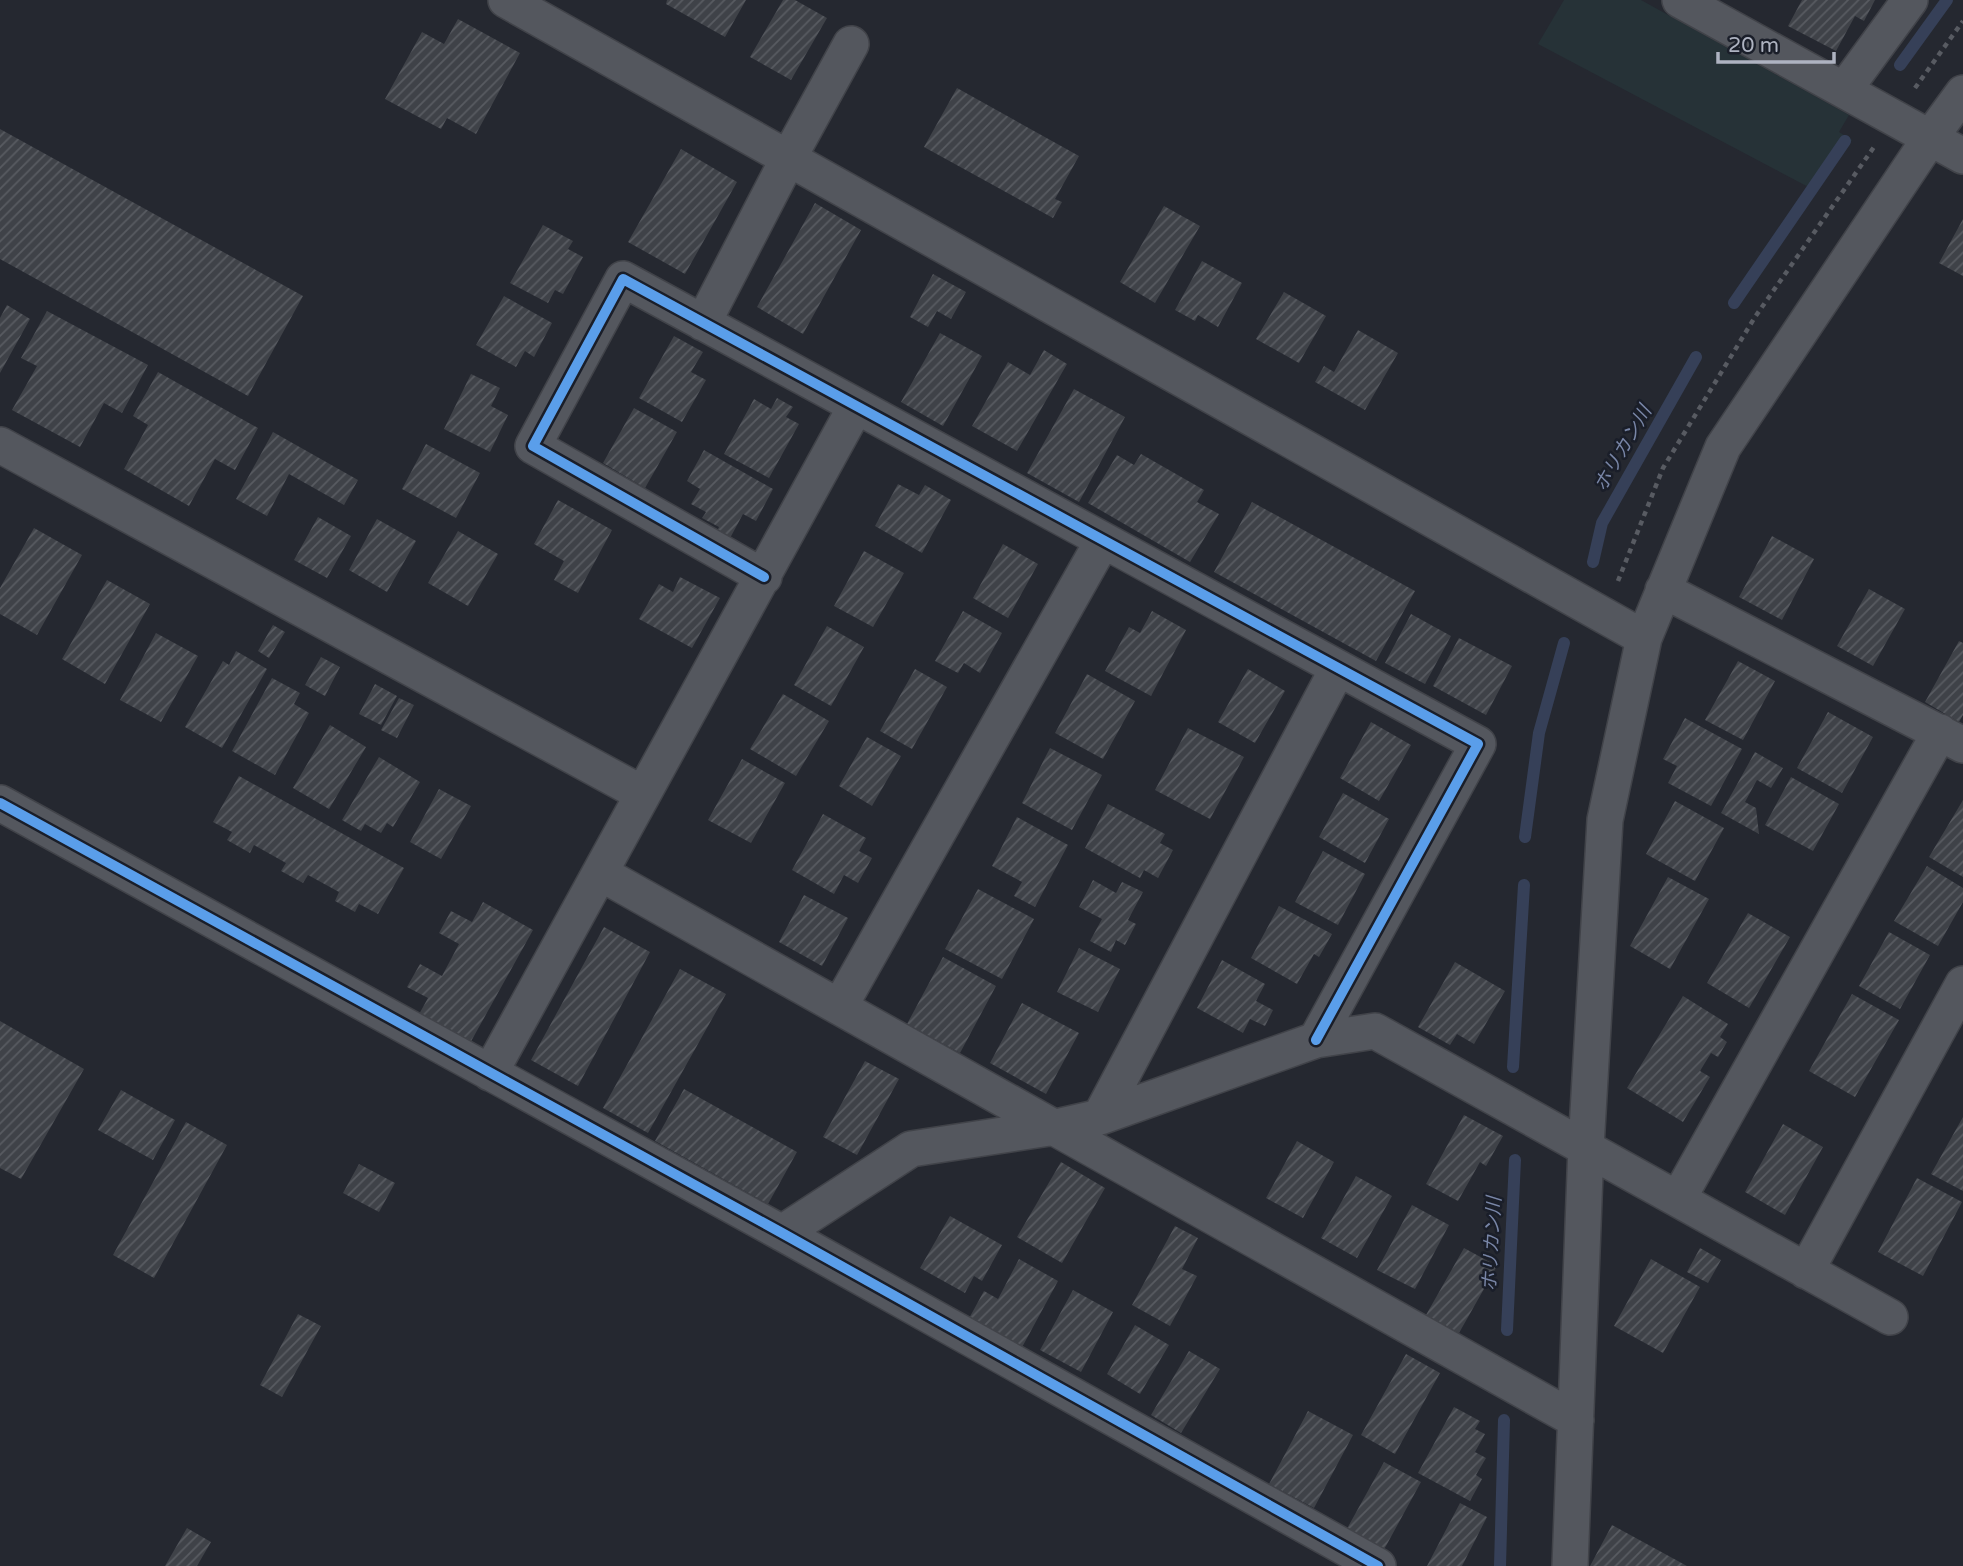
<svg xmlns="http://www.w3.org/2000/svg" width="1963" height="1566" viewBox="0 0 1963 1566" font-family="'Varela Round','Noto Sans JP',sans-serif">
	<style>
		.park { fill: #263237 }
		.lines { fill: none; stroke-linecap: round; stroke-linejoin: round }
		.stream { stroke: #364058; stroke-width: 12 }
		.building { fill: url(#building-hatch) }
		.street-casing { stroke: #414349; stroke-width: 38 }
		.path { stroke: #585b62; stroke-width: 4.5; stroke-dasharray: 5 5; stroke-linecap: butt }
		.street { stroke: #54575e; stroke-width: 35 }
		.cycleway-casing { stroke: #1a1e29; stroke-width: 15 }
		.cycleway { stroke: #5a9eea; stroke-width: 10 }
		.labels { text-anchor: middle; stroke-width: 5; stroke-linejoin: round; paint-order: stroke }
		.water-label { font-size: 19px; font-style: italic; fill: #7986a7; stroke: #1a1e29 }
	</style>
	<defs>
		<pattern id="building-hatch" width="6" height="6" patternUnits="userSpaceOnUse" patternTransform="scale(1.75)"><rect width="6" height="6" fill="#3f4248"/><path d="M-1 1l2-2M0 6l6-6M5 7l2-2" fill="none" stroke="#585b61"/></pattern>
	</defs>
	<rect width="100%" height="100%" fill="#252830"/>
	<path class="park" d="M1564 0H1641L1849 115 1839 132 1852 140 1816 191 1538 44Z"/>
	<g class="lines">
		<path class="stream" d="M1900 65 1947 0
			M1734 303 1845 141
			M1593 562 1602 523 1696 357
			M1525 837 1539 733 1564 643
			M1513 1067 1524 885
			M1507 1330 1515 1160
			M1500 1566 1504 1420"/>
	</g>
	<path class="building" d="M667 0H746L725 37 666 4Z
		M783 0H795L827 18 791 80 750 57Z
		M1802 0H1875L1864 21 1855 16 1836 51 1788 26Z
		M458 19 520 53 476 134 447 118 441 129 385 99 422 32 444 44Z
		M957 88 1079 156 1055 199 1062 202 1053 218 924 147Z
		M0 129 303 296 248 396 0 259Z
		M681 149 737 182 685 274 628 242Z
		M815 203 861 230 803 334 757 307Z
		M1164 206 1200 226 1155 303 1120 282Z
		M1963 219V276L1939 263Z
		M543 225 573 241 568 249 583 257 563 294 555 290 548 303 510 283Z
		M1202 261 1242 283 1218 327 1198 315 1195 321 1175 310Z
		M933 274 966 292 951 319 937 311 928 327 910 317Z
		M1284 292 1326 316 1299 363 1256 339Z
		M504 296 552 323 534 357 525 351 516 367 476 345Z
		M7 305 30 319 0 373V318Z
		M47 311 148 365 122 413 104 403 80 447 12 410 37 366 21 358Z
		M1358 330 1398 353 1365 410 1315 382 1324 366 1334 372Z
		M940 333 982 356 943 426 901 402Z
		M674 336 703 352 691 372 706 380 682 422 639 398Z
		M1044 350 1067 364 1017 451 972 426 1008 362 1030 375Z
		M158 372 258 428 235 470 215 459 189 506 124 469 148 425 133 416Z
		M471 374 500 388 491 406 508 415 490 452 444 429Z
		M1074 389 1125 417 1079 502 1027 473Z
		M777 398 793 407 786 417 799 424 769 478 724 454 754 399 771 409Z
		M634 408 677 432 645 488 603 463Z
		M273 432 358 480 344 505 289 474 267 516 236 499Z
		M426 444 480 473 456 518 402 489Z
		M704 450 773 489 756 521 743 514 729 540 716 533 719 527 702 518 706 512 691 504 700 489 687 481Z
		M1141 454 1204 490 1197 502 1219 514 1190 562 1088 503 1117 455 1134 465Z
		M898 484 919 495 925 485 951 500 922 553 875 526Z
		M558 500 612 530 578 593 554 580 564 561 534 544Z
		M1252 502 1415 591 1376 661 1214 572Z
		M318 517 351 536 327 578 294 560Z
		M377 519 416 541 387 592 349 570Z
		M34 528 82 555 37 635 0 614V588Z
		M458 531 498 554 468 606 428 583Z
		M1772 536 1814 559 1782 620 1739 597Z
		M1003 544 1038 564 1008 618 973 598Z
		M864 551 904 573 873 627 834 606Z
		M680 577 720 598 692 648 639 619 659 584 673 592Z
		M107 580 150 604 105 684 62 659Z
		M1869 589 1905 609 1873 666 1837 646Z
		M963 611 1002 633 980 673 964 663 958 673 935 661Z
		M1152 611 1186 630 1151 696 1105 671 1129 627 1140 633Z
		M1411 614 1451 636 1425 684 1385 663Z
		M273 625 285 632 269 658 258 651Z
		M827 626 864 647 831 706 794 685Z
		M156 633 198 656 161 722 120 700Z
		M1459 638 1512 666 1486 715 1433 686Z
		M1959 641 1963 643V715L1959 722 1925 702Z
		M236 651 267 669 222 748 185 727 223 661 229 665Z
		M321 657 340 667 325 696 305 685Z
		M1738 661 1775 681 1743 740 1705 720Z
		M915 669 947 687 912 749 880 731Z
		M1248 669 1285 691 1255 743 1218 722Z
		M1087 674 1135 701 1103 759 1055 733Z
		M272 678 300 693 294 704 309 713 275 775 232 751Z
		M375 684 397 696 381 725 359 714Z
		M783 694 829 721 796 776 750 749Z
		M399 698 414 705 397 738 381 730Z
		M1828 712 1873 737 1842 793 1797 768Z
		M1685 718 1742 749 1711 806 1668 783 1677 766 1663 759Z
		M1371 722 1411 745 1379 801 1340 778Z
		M330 725 366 747 329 809 293 788Z
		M1188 728 1244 757 1210 819 1155 790Z
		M867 737 901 756 872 806 839 786Z
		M1050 748 1102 775 1072 830 1022 803Z
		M1755 752 1783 768 1771 788 1757 780 1745 802 1756 808 1759 834 1721 813Z
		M379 757 420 782 393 827 387 823 381 833 365 824 361 831 342 820Z
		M742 759 785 783 751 843 708 820Z
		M239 776 404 868 378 914 359 904 355 912 335 901 339 892 308 875 303 883 281 871 286 863 254 845 250 853 227 840 232 832 213 822Z
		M1791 777 1839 804 1813 851 1765 825Z
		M439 789 471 806 441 859 410 842Z
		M1343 793 1389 819 1365 863 1319 837Z
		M1963 800V877L1929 857Z
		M1675 801 1724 828 1695 881 1646 854Z
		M1108 804 1165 834 1160 843 1173 850 1158 878 1144 870 1140 878 1085 848Z
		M823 814 866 838 859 851 872 858 858 883 844 875 834 894 792 870Z
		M1017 817 1068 845 1035 907 1014 896 1022 882 992 866Z
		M1323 851 1365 874 1338 925 1295 902Z
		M1927 866 1963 888V902L1938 946 1894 921Z
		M1668 877 1709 899 1670 969 1630 946Z
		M1093 880 1116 893 1122 882 1143 892 1128 920 1136 924 1125 945 1116 940 1111 952 1090 941 1102 919 1079 907Z
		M978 889 1034 919 1002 979 945 949Z
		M804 895 848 918 822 966 779 942Z
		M483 902 533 930 469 1045 418 1016 428 998 407 987 420 964 442 976 459 944 439 933 451 911 472 922Z
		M1279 906 1332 934 1319 957 1314 954 1297 984 1251 958Z
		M1748 913 1790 937 1749 1008 1707 983Z
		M604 927 650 952 578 1086 531 1060Z
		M1889 932 1930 955 1900 1009 1859 986Z
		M1079 948 1120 969 1098 1012 1057 992Z
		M943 957 996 986 960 1053 907 1024Z
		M1222 960 1265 984 1256 1001 1273 1010 1265 1026 1250 1019 1243 1033 1197 1008Z
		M1455 962 1505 991 1474 1044 1457 1034 1450 1045 1418 1027Z
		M680 969 726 994 648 1133 603 1108Z
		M1852 994 1899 1020 1855 1097 1809 1071Z
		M1683 996 1728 1024 1720 1037 1727 1042 1718 1057 1711 1053 1700 1071 1710 1077 1683 1122 1627 1088Z
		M1022 1003 1079 1033 1046 1094 990 1063Z
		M0 1021 84 1069 21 1179 0 1168Z
		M865 1061 899 1079 857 1155 823 1137Z
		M684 1089 797 1152 768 1204 655 1141Z
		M121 1090 175 1120 153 1160 98 1130Z
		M1464 1115 1503 1136 1486 1166 1480 1162 1458 1201 1426 1184Z
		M1963 1117V1191L1931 1174Z
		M186 1122 227 1145 154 1278 113 1255Z
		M1783 1124 1823 1147 1785 1215 1745 1192Z
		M1297 1141 1334 1162 1303 1218 1266 1198Z
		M1061 1162 1105 1188 1062 1263 1017 1237Z
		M359 1164 395 1183 379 1212 343 1193Z
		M1356 1176 1392 1196 1357 1258 1321 1238Z
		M1917 1178 1962 1202 1923 1276 1878 1252Z
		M1412 1205 1449 1225 1415 1289 1377 1270Z
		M950 1216 1002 1245 982 1281 974 1276 965 1293 920 1268Z
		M1175 1226 1198 1238 1182 1269 1197 1276 1170 1326 1132 1305Z
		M1464 1248 1497 1266 1459 1333 1426 1315Z
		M1700 1248 1721 1260 1708 1283 1687 1272Z
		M1019 1259 1058 1281 1020 1351 967 1322 984 1291 998 1299Z
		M1651 1259 1700 1287 1663 1353 1614 1326Z
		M1073 1290 1113 1312 1081 1372 1040 1350Z
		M298 1314 321 1326 282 1397 260 1385Z
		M1135 1325 1169 1345 1140 1394 1107 1374Z
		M1189 1351 1220 1369 1181 1433 1151 1415Z
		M1406 1354 1440 1373 1395 1454 1361 1435Z
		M1454 1407 1480 1421 1475 1429 1485 1434 1475 1452 1486 1458 1476 1475 1482 1479 1470 1501 1418 1473Z
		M1308 1411 1353 1435 1314 1508 1269 1484Z
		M1384 1462 1421 1482 1381 1555 1344 1534Z
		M1460 1503 1487 1517 1462 1566H1427Z
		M1612 1525 1687 1566H1590Z
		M187 1528 211 1542 197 1566H165Z"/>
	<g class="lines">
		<g class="street-casing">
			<path id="street" d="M506 0 1644 638
				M1680 0 1963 156
				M1844 90 1910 0
				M703 323 789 157 851 44
				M0 445 643 794
				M764 577 533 446 623 279 1478 744 1316 1040
				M1663 590 1963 745
				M0 803 782 1233 1378 1566
				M602 874 1576 1420
				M840 1006 1102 542
				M490 1073 856 406
				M1100 1117 1338 668
				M1678 1199 1940 732
				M782 1233 911 1149 1056 1127 1100 1117 1316 1040 1375 1031 1890 1317
				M1806 1271 1963 984
				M1570 1566 1586 1147 1605 820 1644 638 1723 447 1930 138 1963 93"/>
		</g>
		<path class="path" d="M1915 88 1963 21
			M1618 581 1663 468 1755 317 1874 147"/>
		<use href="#street" class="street"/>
		<g class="cycleway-casing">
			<path id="cycleway" d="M764 577 533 446 623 279 1478 744 1316 1040
				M0 803 782 1233 1378 1566"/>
		</g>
		<use href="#cycleway" class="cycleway"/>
	</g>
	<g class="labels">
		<g class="water-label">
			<text transform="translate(1622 448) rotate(-60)" y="7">ホリカン川</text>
			<text transform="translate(1491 1244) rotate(-87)" y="7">ホリカン川</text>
		</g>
	</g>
	<path d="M1718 52v10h116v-10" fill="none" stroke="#aeb3c1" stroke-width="3.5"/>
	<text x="1728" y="52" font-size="21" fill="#aeb3c1" stroke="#1a1e29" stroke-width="5" paint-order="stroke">20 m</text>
</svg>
